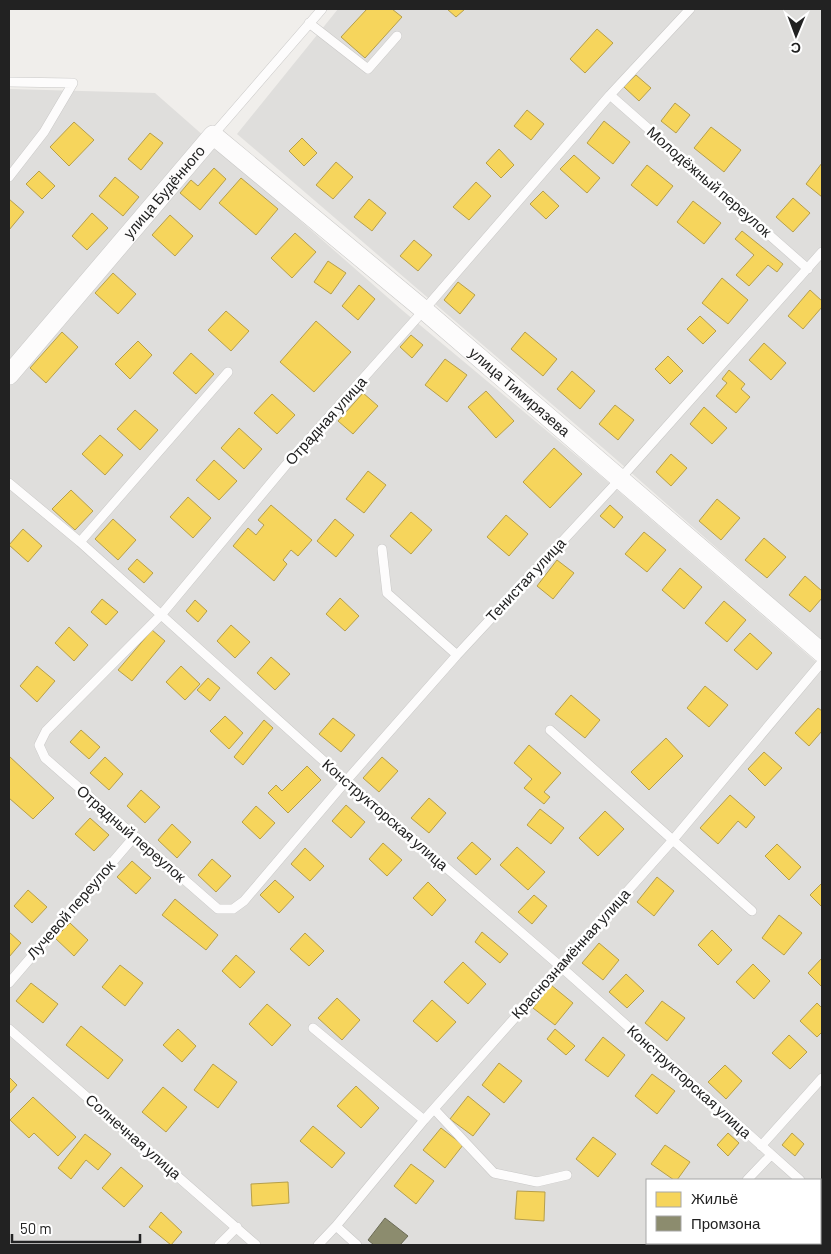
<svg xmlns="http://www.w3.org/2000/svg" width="831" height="1254" viewBox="0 0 831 1254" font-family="Barlow,sans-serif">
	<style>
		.residential { fill: #dfdedc; fill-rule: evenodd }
		.homes { fill: #f6d55c; stroke: #b69f4b }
		.industry { fill: #8c8c6e; stroke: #6c6c57 }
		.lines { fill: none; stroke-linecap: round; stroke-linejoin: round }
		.lane-casing { stroke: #c9c8c7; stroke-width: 10 }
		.street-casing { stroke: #c9c8c7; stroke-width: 20 }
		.lane { stroke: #fdfcfc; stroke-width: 9 }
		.street { stroke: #fdfcfc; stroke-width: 19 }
		.labels { text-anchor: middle; stroke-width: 5; stroke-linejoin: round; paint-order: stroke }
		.street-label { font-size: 15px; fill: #222; stroke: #fff }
	</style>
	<rect width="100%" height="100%" fill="#f0eeeb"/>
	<path class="residential" d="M338 9H822V641L610 454 237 134Z
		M9 89 155 93 402 310 602 477 822 667V1245H9ZM647 1180H820V1243H647Z"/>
	<path class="homes" d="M367 9H392L402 17 365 58 341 37Z
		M447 9H465L456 17Z
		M597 29 613 43 585 73 570 59Z
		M636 75 651 88 639 101 624 87Z
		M675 103 690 115 676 133 661 121Z
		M527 110 544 124 531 140 514 126Z
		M604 121 630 142 613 164 587 143Z
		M74 122 94 140 69 166 50 147Z
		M711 127 741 150 724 172 694 148Z
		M150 133 163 143 141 170 128 159Z
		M302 138 317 153 304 166 289 151Z
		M499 149 514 165 501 178 486 163Z
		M574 155 600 178 587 193 560 169Z
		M336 162 353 177 333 199 316 185Z
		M822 163V197L806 184Z
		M647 165 673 186 657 206 631 185Z
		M214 168 226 179 200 210 180 193 191 180 198 186Z
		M39 171 55 186 42 199 26 184Z
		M115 177 139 197 123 216 99 196Z
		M241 178 278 209 256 235 219 203Z
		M476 182 491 196 469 220 453 207Z
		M543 191 559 206 546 219 530 204Z
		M793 198 810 213 793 232 776 217Z
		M9 199 24 212 9 230Z
		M369 199 386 213 372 231 354 217Z
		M693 201 721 223 704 244 677 222Z
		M92 213 108 228 87 250 72 236Z
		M170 215 193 236 175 256 152 235Z
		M742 231 783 264 777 272 768 265 749 286 736 275 754 255 735 239Z
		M295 233 316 252 292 278 271 258Z
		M414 240 432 255 418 271 400 256Z
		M328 261 346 273 331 294 314 282Z
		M113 273 136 294 118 314 95 293Z
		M722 278 748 300 728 324 702 303Z
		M458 282 475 295 460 314 444 300Z
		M359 285 375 299 358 320 342 306Z
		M810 290 822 301V307L803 329 788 316Z
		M226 311 249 331 231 351 208 330Z
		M700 316 716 331 703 344 687 329Z
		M316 321 351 352 314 392 280 362Z
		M62 332 78 347 46 383 30 368Z
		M525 332 557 359 543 376 511 349Z
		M411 335 423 345 412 358 400 347Z
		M138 341 152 355 130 379 115 364Z
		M764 343 786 363 771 380 749 360Z
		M191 353 214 374 196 394 173 373Z
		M668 356 683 371 670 384 655 369Z
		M445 359 467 375 447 402 425 385Z
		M729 370 745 384 741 389 750 397 736 413 716 396 727 383 722 379Z
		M572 371 595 391 580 409 557 389Z
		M486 391 514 421 496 438 468 407Z
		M363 393 378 406 353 434 338 421Z
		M272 394 295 415 277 434 254 413Z
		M615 405 634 420 618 440 599 424Z
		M704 407 727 428 712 444 690 424Z
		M135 410 158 430 140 450 117 429Z
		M239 428 262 449 244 469 221 448Z
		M100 435 123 455 105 475 82 454Z
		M554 448 582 474 550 508 523 482Z
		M671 454 687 468 671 486 656 472Z
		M214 460 237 481 219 500 196 480Z
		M368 471 386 485 364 513 346 499Z
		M71 490 93 511 75 530 52 509Z
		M188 497 211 518 193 538 170 517Z
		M717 499 740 518 721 540 699 521Z
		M271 505 312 540 298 556 291 550 283 560 287 564 274 581 233 546 248 528 256 535 264 525 258 520Z
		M610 505 623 517 614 528 600 516Z
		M411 512 432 530 411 554 390 536Z
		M506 515 528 534 509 556 487 537Z
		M113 519 136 540 118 560 95 539Z
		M335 519 354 535 336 557 317 541Z
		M23 529 42 546 28 562 9 545Z
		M644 532 666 550 647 572 625 554Z
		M764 538 786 557 767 578 745 560Z
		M137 559 153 573 144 583 128 569Z
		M557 560 574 573 553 599 537 586Z
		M680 568 702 587 684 609 662 590Z
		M805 576 822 591V598L810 612 789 595Z
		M340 598 359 616 345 631 326 614Z
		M102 599 118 612 106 625 91 612Z
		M195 600 207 611 198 622 186 611Z
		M724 601 746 620 727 642 705 623Z
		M231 625 250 642 235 658 217 641Z
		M69 627 88 645 74 661 55 643Z
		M152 630 165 641 132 681 118 670Z
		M750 633 772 653 757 670 734 650Z
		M271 657 290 674 275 690 257 673Z
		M37 666 55 681 37 702 20 686Z
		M181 666 200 684 185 700 166 682Z
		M208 678 220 688 210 701 197 690Z
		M705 686 728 705 709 727 687 708Z
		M571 695 600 720 585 738 555 714Z
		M818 708 822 711V731L809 746 795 733Z
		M225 716 243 733 229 749 210 731Z
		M333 718 355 735 341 752 319 734Z
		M264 720 273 728 243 765 234 757Z
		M81 730 100 747 89 759 70 742Z
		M666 738 683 756 649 790 631 772Z
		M529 745 561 773 544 792 550 797 544 804 524 788 532 779 514 763Z
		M764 752 782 768 765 786 748 769Z
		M9 756 54 798 33 819 9 798Z
		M105 757 123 774 109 790 90 773Z
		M382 757 398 771 379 792 363 778Z
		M307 766 321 780 288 813 268 793 276 785 282 791Z
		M141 790 160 807 145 823 127 806Z
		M730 795 755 817 746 828 738 821 718 844 700 828Z
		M429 798 446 813 429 833 411 818Z
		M346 805 365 822 351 838 332 821Z
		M256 806 275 823 260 839 242 822Z
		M540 809 564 828 551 844 527 825Z
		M605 811 624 829 598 856 579 838Z
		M90 818 109 835 94 851 75 834Z
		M172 824 191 842 177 858 158 840Z
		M472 842 491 859 476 875 457 858Z
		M383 843 402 860 387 876 369 859Z
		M777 844 801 867 789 880 765 856Z
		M517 847 545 872 528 890 500 865Z
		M305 848 324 866 310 881 291 864Z
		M212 859 231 876 216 892 198 875Z
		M132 861 151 878 136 894 117 877Z
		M657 877 674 891 654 916 637 902Z
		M275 880 294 897 279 913 260 895Z
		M428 882 446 900 432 916 413 898Z
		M821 884 822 885V907L810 895Z
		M28 890 47 907 32 923 14 906Z
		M534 895 547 906 532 924 518 912Z
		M175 899 218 935 206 950 162 915Z
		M779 915 802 933 784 955 762 938Z
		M70 923 88 940 74 956 55 938Z
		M712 930 732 950 718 965 698 945Z
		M9 932 21 943 9 957Z
		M482 932 508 954 500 963 475 942Z
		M305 933 324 951 309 966 290 949Z
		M599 943 619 960 603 980 582 963Z
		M236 955 255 972 240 988 222 971Z
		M822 958V987L808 973Z
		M463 962 486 984 468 1004 444 982Z
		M753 964 770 981 754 999 736 982Z
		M120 965 143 983 125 1006 102 987Z
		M626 974 644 991 627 1008 609 992Z
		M31 983 58 1004 43 1023 16 1001Z
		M551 985 573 1003 555 1025 533 1008Z
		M337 998 360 1020 342 1040 318 1018Z
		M432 1000 456 1022 437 1042 413 1021Z
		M662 1001 685 1018 667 1041 645 1023Z
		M817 1003 822 1008V1032L817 1037 800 1021Z
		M267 1004 291 1025 272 1046 249 1024Z
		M81 1026 123 1060 108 1079 66 1045Z
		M178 1029 196 1046 182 1062 163 1045Z
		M555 1029 575 1046 566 1055 547 1039Z
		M789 1035 807 1052 790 1069 772 1053Z
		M603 1037 625 1055 608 1077 585 1060Z
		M499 1063 522 1081 504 1103 482 1085Z
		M213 1064 237 1082 218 1108 194 1090Z
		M725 1065 742 1081 726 1099 708 1082Z
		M652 1074 675 1091 657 1114 635 1096Z
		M9 1077 17 1085 9 1094Z
		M356 1086 379 1108 361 1128 337 1106Z
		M163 1087 187 1107 166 1132 142 1112Z
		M468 1096 490 1114 473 1136 450 1119Z
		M33 1097 76 1137 58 1156 34 1133 29 1138 10 1120Z
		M313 1126 345 1153 332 1168 300 1141Z
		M441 1128 463 1145 445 1168 423 1150Z
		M728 1133 739 1143 728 1156 717 1145Z
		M792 1133 804 1144 795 1156 782 1145Z
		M85 1134 111 1154 98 1170 86 1160 71 1179 58 1168Z
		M593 1137 616 1154 598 1177 576 1159Z
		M665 1145 690 1162 677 1180H674L651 1164Z
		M411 1164 434 1181 416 1204 394 1186Z
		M121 1167 143 1186 124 1207 102 1188Z
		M288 1182 289 1203 252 1206 251 1184Z
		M517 1191 545 1192 544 1221 515 1219Z
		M161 1212 182 1232 171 1245 149 1227Z"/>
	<path class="industry" d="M385 1218 408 1236 400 1245H374L368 1240Z"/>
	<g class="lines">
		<g class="lane-casing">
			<path id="lane" d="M690 9 610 95 424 310 286 465 161 615 46 731 39 745 45 758 218 909H233L244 901 346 781 457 655 620 479 822 252
				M309 23 368 69 397 36
				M9 82 73 83 44 132 9 177
				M610 95 808 269
				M213 135 322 9
				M9 483 80 542 346 781 560 966 800 1180
				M80 542 228 372
				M382 549 387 593 457 655
				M550 730 752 911
				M9 983 134 837
				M313 1028 424 1120
				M9 1029 256 1245
				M434 1109 494 1173 537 1182 567 1175
				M761 1146 822 1078
				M747 1180 771 1155
				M820 1193 822 1195
				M336 1226 357 1245
				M219 1245 237 1227
				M318 1245 336 1226 424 1120 672 841 822 662
				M712 1245V1243"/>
		</g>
		<g class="street-casing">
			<g id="street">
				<path id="s1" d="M9 375 213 135 424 310 822 653"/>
			</g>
		</g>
		<use href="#lane" class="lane"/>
		<use href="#street" class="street"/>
	</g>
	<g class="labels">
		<g class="street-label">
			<text transform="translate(709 182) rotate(41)" y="5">Молодёжный переулок</text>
			<text dy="5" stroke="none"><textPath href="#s1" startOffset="240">улица Будённого</textPath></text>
			<text dy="5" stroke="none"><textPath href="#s1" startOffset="715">улица Тимирязева</textPath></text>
			<text transform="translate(326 421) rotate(-48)" y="5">Отрадная улица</text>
			<text transform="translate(526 580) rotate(-47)" y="5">Тенистая улица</text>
			<text transform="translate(385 815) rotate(41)" y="5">Конструкторская улица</text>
			<text transform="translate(131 834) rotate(41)" y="5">Отрадный переулок</text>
			<text transform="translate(71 910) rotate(-49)" y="5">Лучевой переулок</text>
			<text transform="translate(571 954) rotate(-48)" y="5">Краснознамённая улица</text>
			<text transform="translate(689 1082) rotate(42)" y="5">Конструкторская улица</text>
			<text transform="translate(133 1137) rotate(41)" y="5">Солнечная улица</text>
		</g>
	</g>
	<rect width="831" height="1254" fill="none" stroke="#222222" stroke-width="20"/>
	<rect x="646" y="1179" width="175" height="65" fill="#ffffff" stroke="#a7a7a7"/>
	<rect x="656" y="1192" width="25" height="15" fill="#f6d55c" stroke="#a7a7a7"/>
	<text x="691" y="1204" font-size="15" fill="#222222">Жильё</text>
	<rect x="656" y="1216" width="25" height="15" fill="#8c8c6e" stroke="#a7a7a7"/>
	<text x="691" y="1229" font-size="15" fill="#222222">Промзона</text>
	<g transform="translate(796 35) rotate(181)" stroke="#ffffff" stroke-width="4" paint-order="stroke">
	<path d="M0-4L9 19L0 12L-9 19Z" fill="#222222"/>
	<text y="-8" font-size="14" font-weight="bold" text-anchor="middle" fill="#222222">С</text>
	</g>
	<path d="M12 1234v8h128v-8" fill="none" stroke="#222222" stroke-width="2.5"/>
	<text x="20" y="1234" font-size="15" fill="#222222" stroke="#ffffff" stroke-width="4" paint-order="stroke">50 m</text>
</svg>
